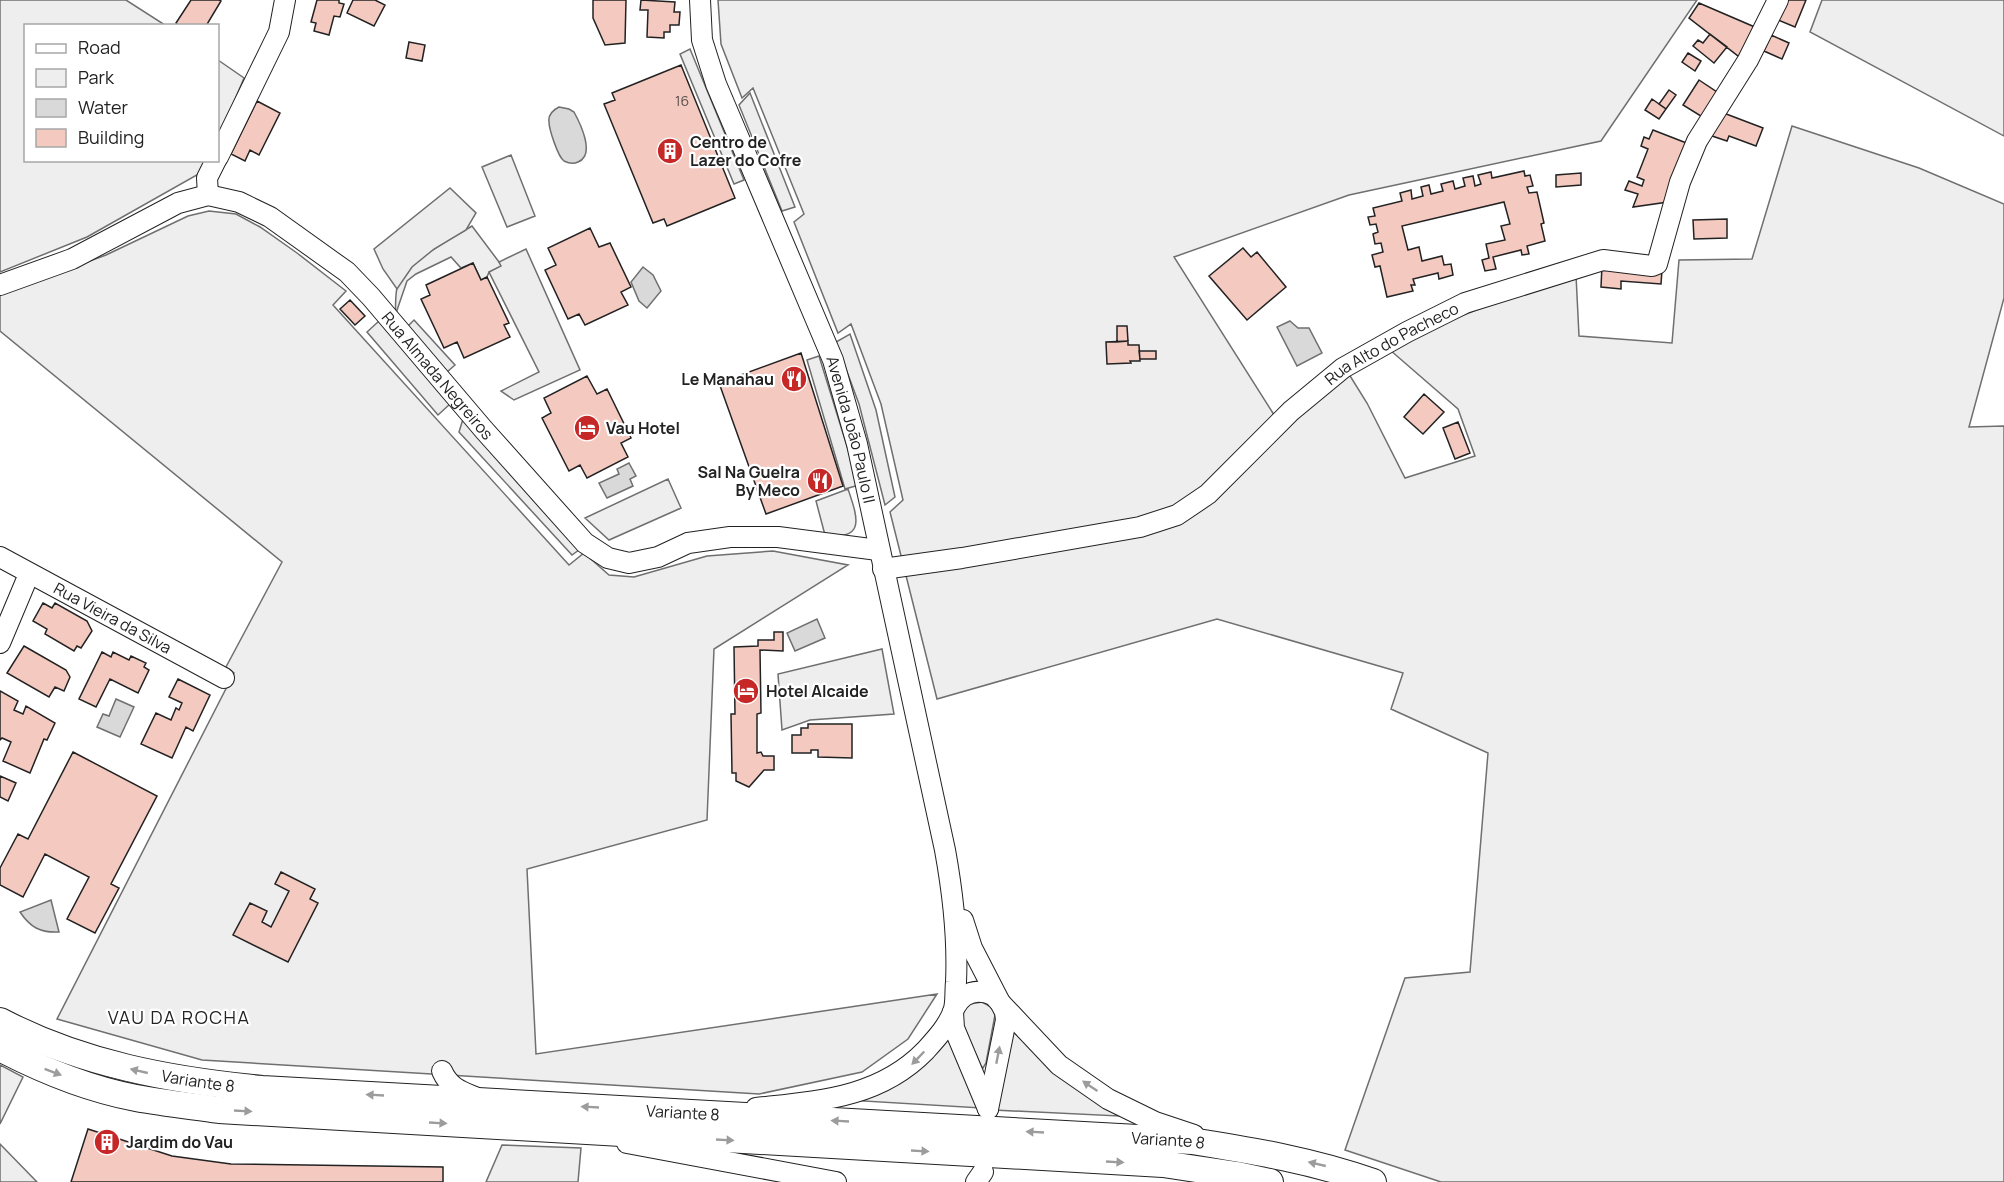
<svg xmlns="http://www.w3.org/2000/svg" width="2004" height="1182" viewBox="0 0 2004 1182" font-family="Manrope,sans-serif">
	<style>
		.green { fill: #eee; stroke: #6f6f6f; stroke-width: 1.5 }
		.parking { fill: #ededed; stroke: #6f6f6f; stroke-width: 1.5 }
		.water { fill: #d9d9d9; stroke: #6f6f6f; stroke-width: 1.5 }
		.building { fill: #f3c9c0; stroke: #222; stroke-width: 1.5 }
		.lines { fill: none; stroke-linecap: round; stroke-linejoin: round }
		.minor-casing { stroke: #222; stroke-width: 22 }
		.major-casing { stroke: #222; stroke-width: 28 }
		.minor { stroke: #fff; stroke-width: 20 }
		.major { stroke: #fff; stroke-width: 26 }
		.oneway { fill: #9c9c9c }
		.labels { text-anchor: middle; stroke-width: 4.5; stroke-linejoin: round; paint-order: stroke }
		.number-label { font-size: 14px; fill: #564c4a }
		.poi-label { font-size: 16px; font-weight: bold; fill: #222; stroke: #fff; text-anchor: start }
		.street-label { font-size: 16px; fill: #222; stroke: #fff }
		.neighbourhood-label { font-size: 18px; letter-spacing: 1.5px; fill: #222; stroke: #fff }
	</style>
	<rect width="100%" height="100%" fill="#fff"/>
	<path class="green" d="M0 0H126L165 25 26 26V160L209 161 204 171 87 237 0 272Z
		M718 0H1697L1601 141 1349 195 1174 257 1283 429 1347 371 1367 403 1405 478 1475 456 1458 409 1390 350C1449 317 1512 296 1576 275L1579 336 1672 343 1679 260 1752 259 1792 126 1919 168 2004 204V298L1969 427 2004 426V1182H1441L1345 1150 1405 978 1470 972 1488 753 1391 709 1403 673 1217 619 937 699 890 512 903 500 881 404 851 324 838 333 794 222 804 214 753 88 742 98 721 44Z
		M1822 0H2004V136L1810 32Z
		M218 60 244 78 218 140Z
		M511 155 535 216 507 227 482 167Z
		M209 211 236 214 260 227 297 253 346 291 333 305 569 565 584 553 609 575 634 577 707 556 773 551 848 565 714 649 707 820 527 869 536 1054 937 994 908 1039 862 1072 759 1094 202 1060 57 1019 234 673 226 667 282 562 0 331V294L106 255 188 216Z
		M472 226 502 266 489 272 487 277 481 280 473 263 461 268 451 257 416 274 407 281 395 316C396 308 395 296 397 288 406 261 450 240 472 226Z
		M668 479 681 508 609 540 585 518Z
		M848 489C857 516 867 541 825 535L816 501Z
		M882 649 894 714 810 720 782 730 778 674Z
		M982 1002 993 1008 995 1015 986 1063 983 1068 981 1066 962 1023 961 1012 970 1004Z
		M1012 1031 1066 1079 1118 1116 994 1110Z
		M949 1032 981 1108 863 1101 920 1068Z
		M0 1065 23 1077 0 1124Z
		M0 1144 37 1182H0Z
		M502 1145 581 1148 578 1182H486Z"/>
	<path class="parking" d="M690 49 744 180 734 184 680 54Z
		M750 93 795 207 782 211 739 105Z
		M450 188 476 213 466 230 434 249 412 267 397 289 383 269 374 249Z
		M526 249 580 370 514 400 501 391 539 372 489 272 501 266 499 262Z
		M414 320 455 365 447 372 406 328Z
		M379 321 450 404 438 415 367 332Z
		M850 334 876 410 895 497 885 505 859 404 836 342Z
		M819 356 859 485 845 489 807 360Z
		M463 419 583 547 572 555 459 432Z"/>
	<path class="water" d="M559 107 569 109 574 112C580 123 596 155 578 162 574 164 568 163 564 161 558 157 549 129 549 122 548 115 553 110 559 107Z
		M643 267 653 275 661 291 647 308 639 301 631 282Z
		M1290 321 1298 328H1309L1322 353 1297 366 1277 327Z
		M629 463 636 476 630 479 633 486 607 498 599 483 619 474 617 469Z
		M817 619 825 638 795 651 787 633Z
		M116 699 134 707 120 737 97 727 103 714 109 716Z
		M51 900 59 932C40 933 30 927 20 912Z"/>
	<path class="building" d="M191 0H219L221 1 206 26H179L176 23Z
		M317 0H339V3L344 4 340 17 334 16 329 35 314 31 316 23 311 22Z
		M353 0H375L385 5 374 26 347 13Z
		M593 0H626L625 43 605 45 593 18Z
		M641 0 675 2 674 12H680L679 25H670V32H664V38L647 37 648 10H640Z
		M1786 0H1806L1795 27 1778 20Z
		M1699 3 1757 28 1742 59 1689 18Z
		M1710 34 1727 47 1714 63 1693 46 1698 40 1703 43Z
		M1771 35 1789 43 1782 59 1764 51Z
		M409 42 425 45 422 61 406 58Z
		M1688 53 1701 61 1695 71 1682 62Z
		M681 65 735 198 667 226 664 219 653 223 604 104 615 100 612 93Z
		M1699 80 1720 94 1704 118 1683 105Z
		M1669 90 1676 95 1666 109 1659 104Z
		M1652 99 1666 109 1659 119 1645 110Z
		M257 101 280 113 259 155 250 150 245 161 231 154Z
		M1721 112 1763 128 1756 146 1729 136 1727 141 1712 136Z
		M1653 130 1689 144 1668 202 1633 207 1638 194 1625 190 1629 181 1642 186 1644 180 1637 177 1648 149 1641 146 1644 137 1649 139Z
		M1524 171 1525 176 1530 175 1533 186 1527 187 1529 193 1537 192 1544 223 1541 224 1545 241 1527 246 1529 254 1522 255 1521 250 1493 257 1496 269 1485 271 1482 260 1489 258 1486 244 1505 240 1501 226 1510 224 1504 202 1402 226 1408 250 1419 247 1422 261 1442 256 1444 265 1451 264 1453 275 1439 279 1438 273 1413 279 1415 285H1411L1413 291 1387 297 1380 266 1375 267 1372 255 1383 252 1381 243 1375 244 1373 234 1378 232 1376 224 1370 225 1368 217 1375 216 1373 208 1402 201 1400 193 1411 190 1412 199 1423 196 1421 187 1429 185 1431 194 1443 191 1441 184 1453 181 1455 189 1465 186 1463 178 1473 176 1475 186 1481 184 1478 175 1491 172 1492 178Z
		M1581 173V185L1556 187V175Z
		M1727 219V238L1694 239 1693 220Z
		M590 228 599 247 610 243 631 287 621 292 628 305 585 325 579 314 568 319 545 270 556 265 548 248Z
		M1243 248 1251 257 1257 252 1286 287 1247 320 1209 276Z
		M473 263 481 280 487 277 509 323 504 325 510 337 464 358 457 342 444 348 421 299 430 295 426 285Z
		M1602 265 1662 270 1661 284 1621 281V289L1601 287Z
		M350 300 365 316 355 325 340 309Z
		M1117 326H1127L1128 341 1117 342Z
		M1128 341V345H1139L1140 361H1130L1131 363 1107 364 1106 342Z
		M1139 351H1156V359H1140Z
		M801 353 843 486 766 514 719 383Z
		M587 376 597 394 607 389 631 438 621 443 628 457 587 478 580 465 569 471 542 418 551 413 544 398Z
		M1424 394 1444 412 1423 434 1404 417Z
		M1458 422 1470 453 1455 459 1443 428Z
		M43 603 52 608 55 603 87 621 92 631 81 648 77 646 74 651 45 634 47 629 33 621Z
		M774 632H783V651L760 650 761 713 757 714V753L761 752 763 756H774V770H764L749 787 736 781V773H732L731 714H735L734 647 758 646V640H774Z
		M24 646 66 670 70 677 64 691 55 687 49 697 7 673Z
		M102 652 111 657 113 652 129 660 131 656 146 663 144 667 149 670 138 693 110 679 96 707 79 699Z
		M178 679 210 695 193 731 186 727 172 758 141 744 156 713 171 720 176 708 179 710 182 703 169 697Z
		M0 691 18 701 14 710 23 714 26 706 55 723 47 740 44 739 30 773 3 761 11 742 2 738 0 740Z
		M808 724H852V758L818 757V750H811V753H792V735H801V728H808Z
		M73 752 157 796 111 884 119 888 95 933 67 919 89 877 45 854 23 897 0 885V868L18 834 28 839Z
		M0 776 16 783 8 801 0 797Z
		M281 872 315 889 310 899 318 903 288 962 233 935 250 903 267 911 262 922 271 927 289 891 275 884Z
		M88 1129 172 1156 231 1164 443 1167V1182H71Z"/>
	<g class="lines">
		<g class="minor-casing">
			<g id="minor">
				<path id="s1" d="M700 0 702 40 716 84 833 360 857 444 945 850C953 894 958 938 956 982 955 991 956 1001 954 1009 949 1025 936 1039 925 1051 879 1098 819 1101 756 1108"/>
				<path d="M218 157 279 32 285 0"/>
				<path d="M208 195 207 178 216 160"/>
				<path id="s2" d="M0 285 72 259 178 203 208 195 239 202 270 217 347 272 371 297 484 430 585 543 608 558 629 563 658 557 688 543 730 537H778L878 550"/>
				<path id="s3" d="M0 557 224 678"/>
				<path id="s4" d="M883 569 962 558 1140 527 1177 515 1208 494 1291 411 1343 368 1407 332 1465 303 1603 260 1652 266 1657 264 1680 182 1697 141 1748 60 1778 0"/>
				<path d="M0 643 29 574"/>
				<path d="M963 920 972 948 1005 1012 1006 1020 988 1109"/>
				<path d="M955 1007C963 992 977 988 993 995L1059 1065 1108 1099 1155 1122 1194 1135"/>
				<path d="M953 1012 954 1028 988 1109"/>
				<path d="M442 1071C449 1087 460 1091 475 1097"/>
				<path d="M627 1143 836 1182"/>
				<path d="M976 1182 983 1172"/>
			</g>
		</g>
		<g class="major-casing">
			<g id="major">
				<path id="s5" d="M0 1021C82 1064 170 1080 262 1089L1192 1141C1254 1151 1314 1161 1373 1182"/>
				<path d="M0 1048C42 1070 89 1089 136 1098 163 1103 191 1106 219 1110L1163 1164 1237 1175 1270 1182"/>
			</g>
		</g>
		<use href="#minor" class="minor"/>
		<use href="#major" class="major"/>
	</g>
	<defs><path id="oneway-solid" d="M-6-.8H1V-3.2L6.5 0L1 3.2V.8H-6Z" transform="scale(1.5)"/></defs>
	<g class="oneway">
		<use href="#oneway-solid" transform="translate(998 1055) rotate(-79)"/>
		<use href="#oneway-solid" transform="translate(918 1058) rotate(134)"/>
		<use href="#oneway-solid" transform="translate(139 1071) rotate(-167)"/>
		<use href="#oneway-solid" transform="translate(53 1072) rotate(21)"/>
		<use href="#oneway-solid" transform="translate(1090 1086) rotate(-146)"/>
		<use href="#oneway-solid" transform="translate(375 1095) rotate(-177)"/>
		<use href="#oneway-solid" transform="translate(590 1107) rotate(-177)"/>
		<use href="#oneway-solid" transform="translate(243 1111) rotate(3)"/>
		<use href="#oneway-solid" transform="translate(840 1121) rotate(-177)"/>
		<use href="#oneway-solid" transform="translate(438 1123) rotate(3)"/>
		<use href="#oneway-solid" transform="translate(1035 1132) rotate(-177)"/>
		<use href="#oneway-solid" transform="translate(725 1140) rotate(3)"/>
		<use href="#oneway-solid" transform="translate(920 1151) rotate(3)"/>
		<use href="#oneway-solid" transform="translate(1115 1162) rotate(3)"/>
		<use href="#oneway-solid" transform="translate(1317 1164) rotate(-167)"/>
	</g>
	<defs>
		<g id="building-disc" transform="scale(1.35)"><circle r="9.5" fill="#c62828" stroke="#fff"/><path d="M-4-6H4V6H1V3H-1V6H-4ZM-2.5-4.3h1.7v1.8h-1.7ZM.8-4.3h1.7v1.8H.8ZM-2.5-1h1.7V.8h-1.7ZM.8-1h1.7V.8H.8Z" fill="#fff"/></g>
		<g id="restaurant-disc" transform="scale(1.35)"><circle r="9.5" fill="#c62828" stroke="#fff"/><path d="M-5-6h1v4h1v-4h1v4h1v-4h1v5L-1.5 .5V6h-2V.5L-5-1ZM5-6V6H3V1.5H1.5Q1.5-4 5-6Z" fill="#fff"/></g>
		<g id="hotel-disc" transform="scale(1.35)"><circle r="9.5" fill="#c62828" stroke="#fff"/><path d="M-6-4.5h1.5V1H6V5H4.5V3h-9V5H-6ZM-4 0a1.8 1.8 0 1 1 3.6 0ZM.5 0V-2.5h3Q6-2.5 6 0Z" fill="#fff"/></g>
	</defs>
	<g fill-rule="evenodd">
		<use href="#building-disc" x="670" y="151"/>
		<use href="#restaurant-disc" x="794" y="379"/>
		<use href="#hotel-disc" x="587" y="428"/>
		<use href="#restaurant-disc" x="820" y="481"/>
		<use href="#hotel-disc" x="746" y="691"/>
		<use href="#building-disc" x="107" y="1142"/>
	</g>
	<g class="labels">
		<g class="number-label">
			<text x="682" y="106">16</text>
		</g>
		<g class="poi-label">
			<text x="690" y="148">Centro de<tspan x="690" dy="18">Lazer do Cofre</tspan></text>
			<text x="774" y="385" text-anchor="end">Le Manahau</text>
			<text x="606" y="434">Vau Hotel</text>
			<text x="800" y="478" text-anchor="end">Sal Na Guelra<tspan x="800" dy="18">By Meco</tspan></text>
			<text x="766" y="697">Hotel Alcaide</text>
			<text x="126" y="1148">Jardim do Vau</text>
		</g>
		<g class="street-label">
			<text dy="6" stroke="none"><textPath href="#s4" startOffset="576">Rua Alto do Pacheco</textPath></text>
			<text dy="6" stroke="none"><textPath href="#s2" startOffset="526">Rua Almada Negreiros</textPath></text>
			<text dy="6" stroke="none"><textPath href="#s1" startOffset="458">Avenida João Paulo II</textPath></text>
			<text dy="6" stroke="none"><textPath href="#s3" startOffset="128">Rua Vieira da Silva</textPath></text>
			<text dy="6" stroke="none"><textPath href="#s5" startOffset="208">Variante 8</textPath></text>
			<text dy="6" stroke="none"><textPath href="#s5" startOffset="694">Variante 8</textPath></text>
			<text dy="6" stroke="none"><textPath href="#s5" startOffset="1180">Variante 8</textPath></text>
		</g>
		<g class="neighbourhood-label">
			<text x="179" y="1024">VAU DA ROCHA</text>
		</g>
	</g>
	<rect x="24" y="24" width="195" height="138" fill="#ffffff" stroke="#a7a7a7" stroke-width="1.5"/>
	<rect x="36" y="44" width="30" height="9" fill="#ffffff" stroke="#a7a7a7" stroke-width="1.5"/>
	<text x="78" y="54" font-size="18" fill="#222222">Road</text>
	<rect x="36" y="69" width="30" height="18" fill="#eeeeee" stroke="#a7a7a7" stroke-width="1.5"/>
	<text x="78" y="84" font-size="18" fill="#222222">Park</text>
	<rect x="36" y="99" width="30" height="18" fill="#d9d9d9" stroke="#a7a7a7" stroke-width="1.5"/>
	<text x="78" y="114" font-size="18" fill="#222222">Water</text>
	<rect x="36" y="129" width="30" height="18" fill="#f3c9c0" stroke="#a7a7a7" stroke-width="1.5"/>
	<text x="78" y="144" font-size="18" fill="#222222">Building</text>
</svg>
